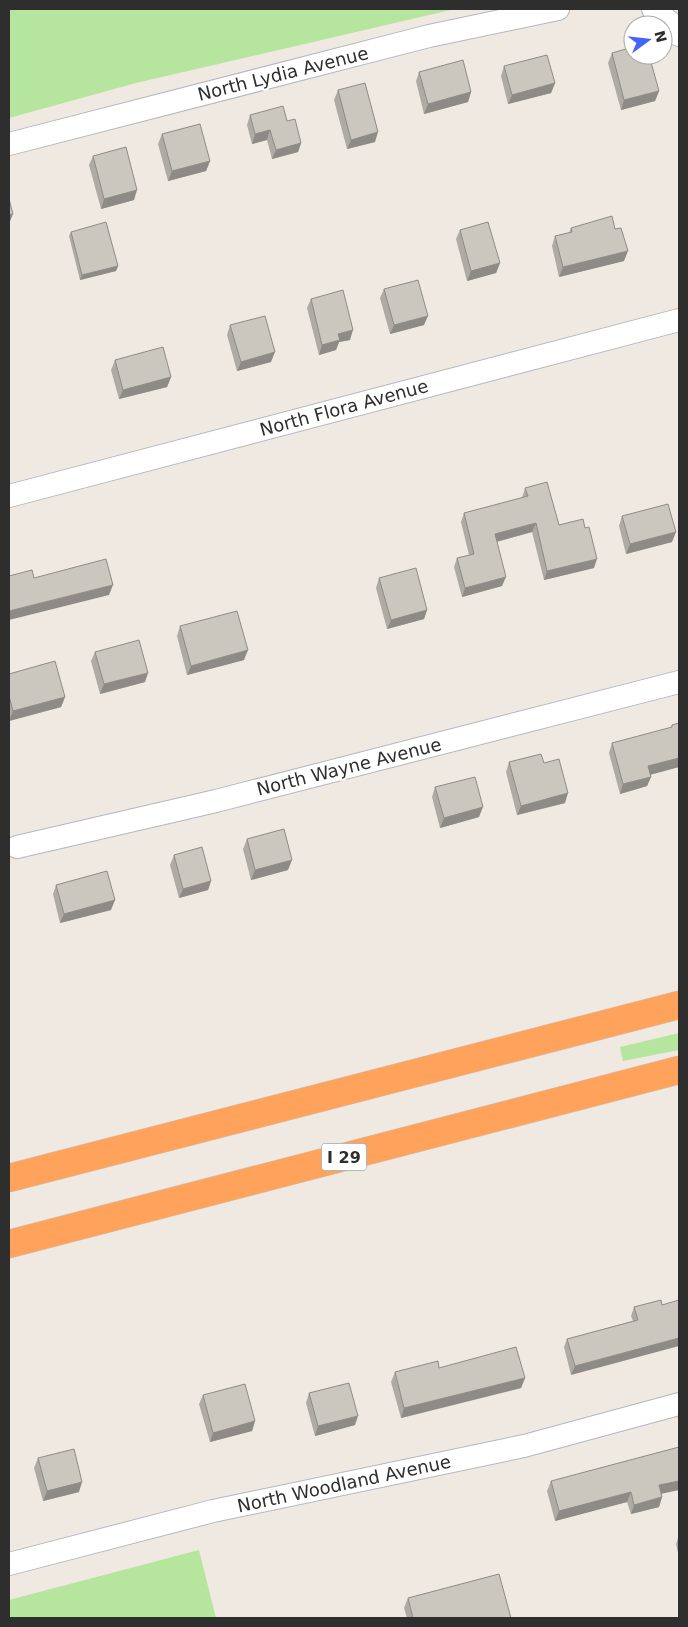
<svg xmlns="http://www.w3.org/2000/svg" width="688" height="1627" viewBox="0 0 688 1627" font-family="'DejaVu Sans',sans-serif">
	<style>
		.green { fill: #b6e59e }
		.lines { fill: none; stroke-linecap: round; stroke-linejoin: round }
		.minor-casing { stroke: #b4b7c1; stroke-width: 24 }
		.motorway-casing { stroke: #c9c9c9; stroke-width: 29 }
		.minor { stroke: #fff; stroke-width: 22 }
		.motorway { stroke: #ffa35c; stroke-width: 28 }
		.wall { fill: #afaba4 }
		.shaded-wall { fill: #8e8b86 }
		.building { fill: #cbc7bf; stroke: #8e8b86 }
		.labels { text-anchor: middle; stroke-width: 4.5; stroke-linejoin: round; paint-order: stroke }
		.shield { fill: #fff; stroke: #6d6d6d; stroke-width: 1 }
		.shield-label { font-size: 16px; font-weight: bold; fill: #2e2e2e }
		.street-label { font-size: 18px; fill: #2e2e2e; stroke: #fff }
	</style>
	<rect width="100%" height="100%" fill="#efe9e1"/>
	<path class="green" d="M9 9H455L136 83 9 118Z
		M679 1033V1050L623 1061 620 1047Z
		M199 1550 216 1618H9V1600Z"/>
	<g class="lines">
		<g class="minor-casing">
			<path id="minor" d="M653 9 672 24 679 35
				M9 144 429 36 558 9
				M9 496 679 320
				M17 847 216 801 679 682
				M9 1564 213 1511 524 1446 679 1404"/>
		</g>
		<g class="motorway-casing">
			<path id="motorway" d="M9 1178 679 1005
				M9 1244 679 1070"/>
		</g>
		<use href="#minor" class="minor"/>
		<use href="#motorway" class="motorway"/>
	</g>
	<path class="wall" d="M612 53 659 91 655 101 621 110 608 63Z
		M504 66 555 83 551 93 508 104 501 76Z
		M419 72 471 92 468 102 424 114 416 81Z
		M338 90 375 142 347 149 334 100Z
		M250 115 287 121 301 143 298 152 272 159 267 140 252 144 247 125Z
		M162 134 210 161 206 171 168 181 158 144Z
		M93 156 134 200 101 209 89 165Z
		M571 228 624 261 559 277 552 246 555 236 569 233Z
		M460 230 500 263 496 273 467 281 456 239Z
		M71 232 118 266 116 271 80 280 69 236Z
		M384 289 424 325 390 334 380 298Z
		M311 299 350 340 339 342 336 350 319 355 307 308Z
		M230 325 271 362 237 371 227 335Z
		M115 360 171 377 167 387 119 399 111 370Z
		M525 488 559 525 594 568 544 580 532 532 497 542 502 586 462 597 454 567 457 558 469 555 461 522 464 513 522 498Z
		M622 516 672 542 626 554 619 526Z
		M379 578 427 610 424 619 387 629 376 588Z
		M180 626 244 660 187 675 177 636Z
		M95 652 145 682 100 694 91 661Z
		M9 674 65 697 61 707 9 721Z
		M672 725 679 767 650 775 651 777 647 786 620 794 609 753 612 743 671 728Z
		M509 762 544 763 565 803 517 815 506 772Z
		M435 787 479 817 440 828 432 797Z
		M247 839 288 870 251 880 243 849Z
		M174 855 211 881 208 890 179 898 170 865Z
		M56 885 111 910 60 923 53 894Z
		M661 1300 571 1375 564 1347 567 1339 633 1321 631 1316 634 1307Z
		M395 1372 525 1378 521 1388 401 1418 391 1382Z
		M309 1393 355 1425 315 1436 306 1403Z
		M203 1395 255 1421 252 1431 210 1442 199 1404Z
		M38 1458 79 1492 43 1501 34 1468Z
		M551 1481 662 1494V1497L659 1507 631 1514 627 1502 555 1521 547 1491Z
		M679 1535V1557L676 1544Z
		M408 1598 511 1618H407L404 1608Z"/>
	<path class="shaded-wall" d="M555 83 551 93 508 104 512 95Z
		M659 91 655 101 621 110 624 100Z
		M471 92 468 102 424 114 428 104Z
		M270 130 267 140 252 144 255 134Z
		M378 132 375 142 347 149 351 140Z
		M301 143 298 152 272 159 276 150Z
		M210 161 206 171 168 181 172 171Z
		M137 190 134 200 101 209 104 199Z
		M13 214 9 224V215Z
		M628 251 624 261 559 277 563 267Z
		M500 263 496 273 467 281 471 271Z
		M118 266 116 271 80 280 82 275Z
		M428 316 424 325 390 334 394 325Z
		M353 330 350 340 339 342 336 350 319 355 322 345 338 334Z
		M275 352 271 362 237 371 241 362Z
		M171 377 167 387 119 399 123 390Z
		M536 523 532 532 491 543 495 534Z
		M676 532 672 542 626 554 630 544Z
		M597 559 594 568 544 580 547 571Z
		M506 577 502 586 462 597 465 588Z
		M113 585 109 595 9 620V611Z
		M427 610 424 619 387 629 391 620Z
		M248 650 244 660 187 675 191 666Z
		M148 673 145 682 100 694 104 684Z
		M65 697 61 707 9 721 13 711Z
		M679 758V767L645 776 648 766Z
		M651 777 647 786 620 794 623 784Z
		M568 793 565 803 517 815 521 806Z
		M483 807 479 817 440 828 444 818Z
		M292 860 288 870 251 880 255 870Z
		M211 881 208 890 179 898 183 889Z
		M115 900 111 910 60 923 64 914Z
		M679 1338V1346L571 1375 575 1366Z
		M525 1378 521 1388 401 1418 404 1408Z
		M358 1416 355 1425 315 1436 318 1426Z
		M255 1421 252 1431 210 1442 213 1433Z
		M679 1481V1490L656 1495 659 1485Z
		M82 1482 79 1492 43 1501 47 1491Z
		M631 1492 627 1502 555 1521 559 1511Z
		M662 1497 659 1507 631 1514 634 1505Z"/>
	<path class="building" d="M633 47V55H649L659 91 624 100 612 53Z
		M547 55 555 83 512 95 504 66Z
		M463 60 471 92 428 104 419 72Z
		M365 83 378 132 351 140 338 90Z
		M283 106 287 121 295 119 301 143 276 150 270 130 255 134 250 115Z
		M200 124 210 161 172 171 162 134Z
		M126 147 137 190 104 199 93 156Z
		M9 199 13 214 9 215Z
		M612 216 615 229 621 228 628 251 563 267 555 236 572 232 571 228Z
		M106 222 118 266 82 275 71 232Z
		M488 222 500 263 471 271 460 230Z
		M418 280 428 316 394 325 384 289Z
		M343 290 353 330 338 334 340 340 322 345 311 299Z
		M265 316 275 352 241 362 230 325Z
		M163 347 171 377 123 390 115 360Z
		M547 482 559 525 583 519 585 528 589 527 597 559 547 571 536 523 495 534 506 577 465 588 457 558 474 554 464 513 528 496 525 488Z
		M668 504 676 532 630 544 622 516Z
		M106 559 113 585 9 611V576L32 570 34 578Z
		M416 568 427 610 391 620 379 578Z
		M237 611 248 650 191 666 180 626Z
		M139 640 148 673 104 684 95 652Z
		M55 661 65 697 13 711 9 696V674Z
		M679 723V758L648 766 651 777 623 784 612 743 672 727V725Z
		M541 754 544 763 559 759 568 793 521 806 509 762Z
		M475 777 483 807 444 818 435 787Z
		M284 829 292 860 255 870 247 839Z
		M202 847 211 881 183 889 174 855Z
		M107 871 115 900 64 914 56 885Z
		M661 1300 662 1305 679 1300V1338L575 1366 567 1339 638 1320 634 1307Z
		M516 1347 525 1378 404 1408 395 1372 438 1361 439 1368Z
		M349 1383 358 1416 318 1426 309 1393Z
		M245 1384 255 1421 213 1433 203 1395Z
		M679 1447V1481L659 1485 662 1497 634 1505 631 1492 559 1511 551 1481Z
		M74 1449 82 1482 47 1491 38 1458Z
		M499 1574 511 1618H413L408 1598Z"/>
	<g class="labels">
		<rect class="shield" x="321.5" y="1143.5" width="45" height="27" rx="4"/>
		<g class="shield-label">
			<text x="344" y="1163">I 29</text>
		</g>
		<g class="street-label">
			<text transform="translate(283 74) rotate(-14)" y="6">North Lydia Avenue</text>
			<text transform="translate(344 408) rotate(-15)" y="6">North Flora Avenue</text>
			<text transform="translate(349 767) rotate(-14)" y="6">North Wayne Avenue</text>
			<text transform="translate(344 1484) rotate(-12)" y="6">North Woodland Avenue</text>
		</g>
	</g>
	<rect width="688" height="1627" fill="none" stroke="#2e2e2e" stroke-width="20"/>
	<g transform="translate(648 40) rotate(75)"><circle r="24" fill="#ffffff" stroke="#ababab"/>
	<path d="M0-4L9 19L0 12L-9 19Z" fill="#4264fb"/>
	<text y="-8" font-size="14" font-weight="bold" text-anchor="middle" fill="#2e2e2e">N</text>
	</g>
</svg>
